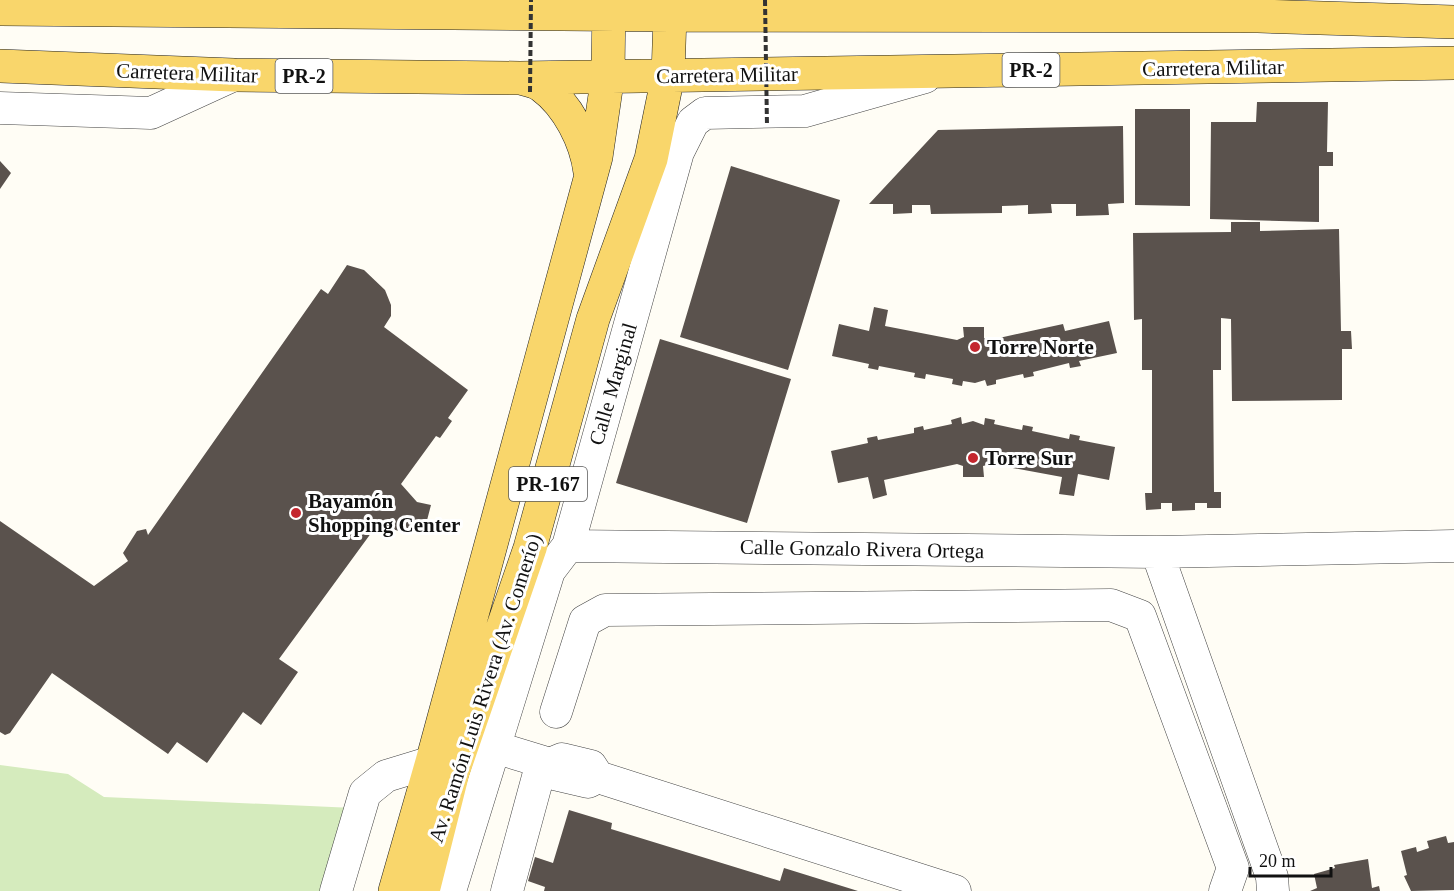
<svg xmlns="http://www.w3.org/2000/svg" width="1454" height="891" viewBox="0 0 1454 891" font-family="Georgia,serif">
	<style>
		.green { fill: #d5ebbd }
		.building { fill: #5a524d }
		.lines { fill: none; stroke-linecap: round; stroke-linejoin: round }
		.minor-casing { stroke: #444; stroke-width: 33 }
		.major-casing { stroke: #222; stroke-width: 34 }
		.minor { stroke: #fff; stroke-width: 32 }
		.major { stroke: #f9d66b; stroke-width: 33 }
		.path-bridge { stroke: #333; stroke-width: 4; stroke-dasharray: 6 3; stroke-linecap: butt }
		.poi-dot { fill: #c4262e; stroke: #fff; stroke-width: 2 }
		.labels { text-anchor: middle; stroke-width: 6; stroke-linejoin: round; paint-order: stroke }
		.shield { fill: #fff; stroke: #585858; stroke-width: 1.5 }
		.shield-label { font-size: 20px; font-weight: bold; fill: #111 }
		.street-label { font-size: 21px; fill: #111; stroke: #fff }
		.poi-label { font-size: 21px; font-weight: bold; fill: #111; stroke: #fff; text-anchor: start }
	</style>
	<rect width="100%" height="100%" fill="#fffdf5"/>
	<path class="green" d="M0 765 68 774 104 797 354 808 327 891H0Z"/>
	<path class="building" d="M1257 102H1328L1327 152H1333V166H1319V222L1210 219 1211 122H1256Z
		M1135 109H1190V206L1135 205Z
		M1123 126 1124 203 1108 204 1109 215 1076 216V204H1051L1052 213 1028 214V205L1002 206V213L931 214 930 205H912V213L893 214V204H869L938 130Z
		M0 161 11 173 0 189Z
		M731 166 840 200 788 370 680 337Z
		M1231 222H1260V231L1339 229 1341 331H1351L1352 349H1342V400L1232 401 1231 319 1221 318V370H1213L1214 492H1221V508H1207V503H1195V510L1172 511V503H1161V509L1146 510 1145 493H1152V370H1142V319L1134 320 1133 233 1231 232Z
		M347 265 364 270 385 290 391 305V316L384 327 468 390 448 418 452 421 440 438 436 436 401 484 417 502 431 505 425 528 413 525 410 534 377 525 279 659 298 672 261 725 243 712 207 763 177 742 168 754 52 673 10 733 5 735 0 732V521L94 586 128 561 123 553 137 531 146 529 148 535 321 289 328 294Z
		M874 307 888 310 885 326 957 340 964 337 963 327H984V338L990 340 1063 324 1065 331 1109 321 1117 353 1079 361 1081 366 1070 368 1069 363 1033 372 1034 376 1024 378 1023 374 996 380V384L987 386 985 380 975 383 963 381 962 386 952 384 953 379 926 374 925 379 914 377 915 373 879 366 878 370 868 368 869 364 832 356 839 324 869 331Z
		M660 339 791 379 747 523 616 483Z
		M961 417 962 424 973 421 984 425 985 418 995 420 994 424 1022 430 1023 425 1033 427 1032 431 1069 439 1070 434 1080 436 1079 440 1115 447 1109 480 1078 474 1074 496 1059 494 1062 477 991 464 983 466 984 477H963V466L957 464 884 480 887 495 873 499 868 477 838 483 831 451 868 443 867 438 877 436 878 440 914 433V428L923 426 924 430 952 424 951 420Z
		M569 810 612 823 611 829 780 881 784 868 858 891H544L545 887 528 881 535 857 553 863Z
		M1446 836 1448 843 1454 842V890L1411 891 1404 876 1407 875 1401 851 1416 847 1417 852 1429 848 1427 841Z
		M1368 859 1372 888 1379 886 1380 891H1310L1317 888 1314 874 1335 868 1334 865Z"/>
	<g class="lines">
		<g class="minor-casing">
			<path id="minor" d="M0 108 151 113 234 75
				M568 546 1157 552 1454 546
				M1157 552 1272 877 1273 891
				M556 712 585 621 605 610 1111 605 1140 616 1233 868 1225 891
				M494 747 550 764 562 759 591 766 598 777 588 782 558 775 550 764
				M598 777 955 891
				M336 891 365 793 386 776 432 762
				M450 891 549 571 568 546 678 152 693 122 705 113 805 111 925 77
				M507 891 542 762"/>
		</g>
		<g class="major-casing">
			<path id="major" d="M0 9 670 15 1258 16 1454 22
				M0 66 234 75 520 78 1454 63
				M520 78C527 80 537 82 542 86 568 105 586 141 590 172
				M395 891 432 762 596 157 608 75 609 0
				M423 891 453 772 530 548 593 319 651 159 668 76 670 15 668 0"/>
		</g>
		<use href="#minor" class="minor"/>
		<use href="#major" class="major"/>
		<path class="path-bridge" d="M765 0 767 126
			M530 92 531 0"/>
	</g>
	<g class="poi-dot">
		<circle cx="975" cy="347" r="6"/>
		<circle cx="973" cy="458" r="6"/>
		<circle cx="296" cy="513" r="6"/>
	</g>
	<g class="labels">
		<g class="shield">
			<rect x="1002.5" y="53" width="57" height="34" rx="4.5"/>
			<rect x="275.5" y="59" width="57" height="34" rx="4.5"/>
			<rect x="509" y="467" width="78" height="34" rx="4.5"/>
		</g>
		<g class="shield-label">
			<text x="1031" y="77">PR-2</text>
			<text x="304" y="83">PR-2</text>
			<text x="548" y="491">PR-167</text>
		</g>
		<g class="street-label">
			<text transform="translate(1213 68) rotate(-1)" y="7">Carretera Militar</text>
			<text transform="translate(187 73) rotate(2)" y="7">Carretera Militar</text>
			<text transform="translate(727 75) rotate(-1)" y="7">Carretera Militar</text>
			<text transform="translate(613 384) rotate(-74)" y="7">Calle Marginal</text>
			<text transform="translate(862 549) rotate(1)" y="7">Calle Gonzalo Rivera Ortega</text>
			<text transform="translate(485 688) rotate(-72)" y="7">Av. Ramón Luis Rivera (Av. Comerío)</text>
		</g>
		<g class="poi-label">
			<text x="987" y="354">Torre Norte</text>
			<text x="985" y="465">Torre Sur</text>
			<text x="308" y="508">Bayamón<tspan x="308" dy="24">Shopping Center</tspan></text>
		</g>
	</g>
	<path d="M1250 867v9h81v-9" fill="none" stroke="#111111" stroke-width="3"/>
	<text x="1259" y="867" font-size="18" fill="#111111" stroke="#ffffff" stroke-width="4.5" paint-order="stroke">20 m</text>
</svg>
